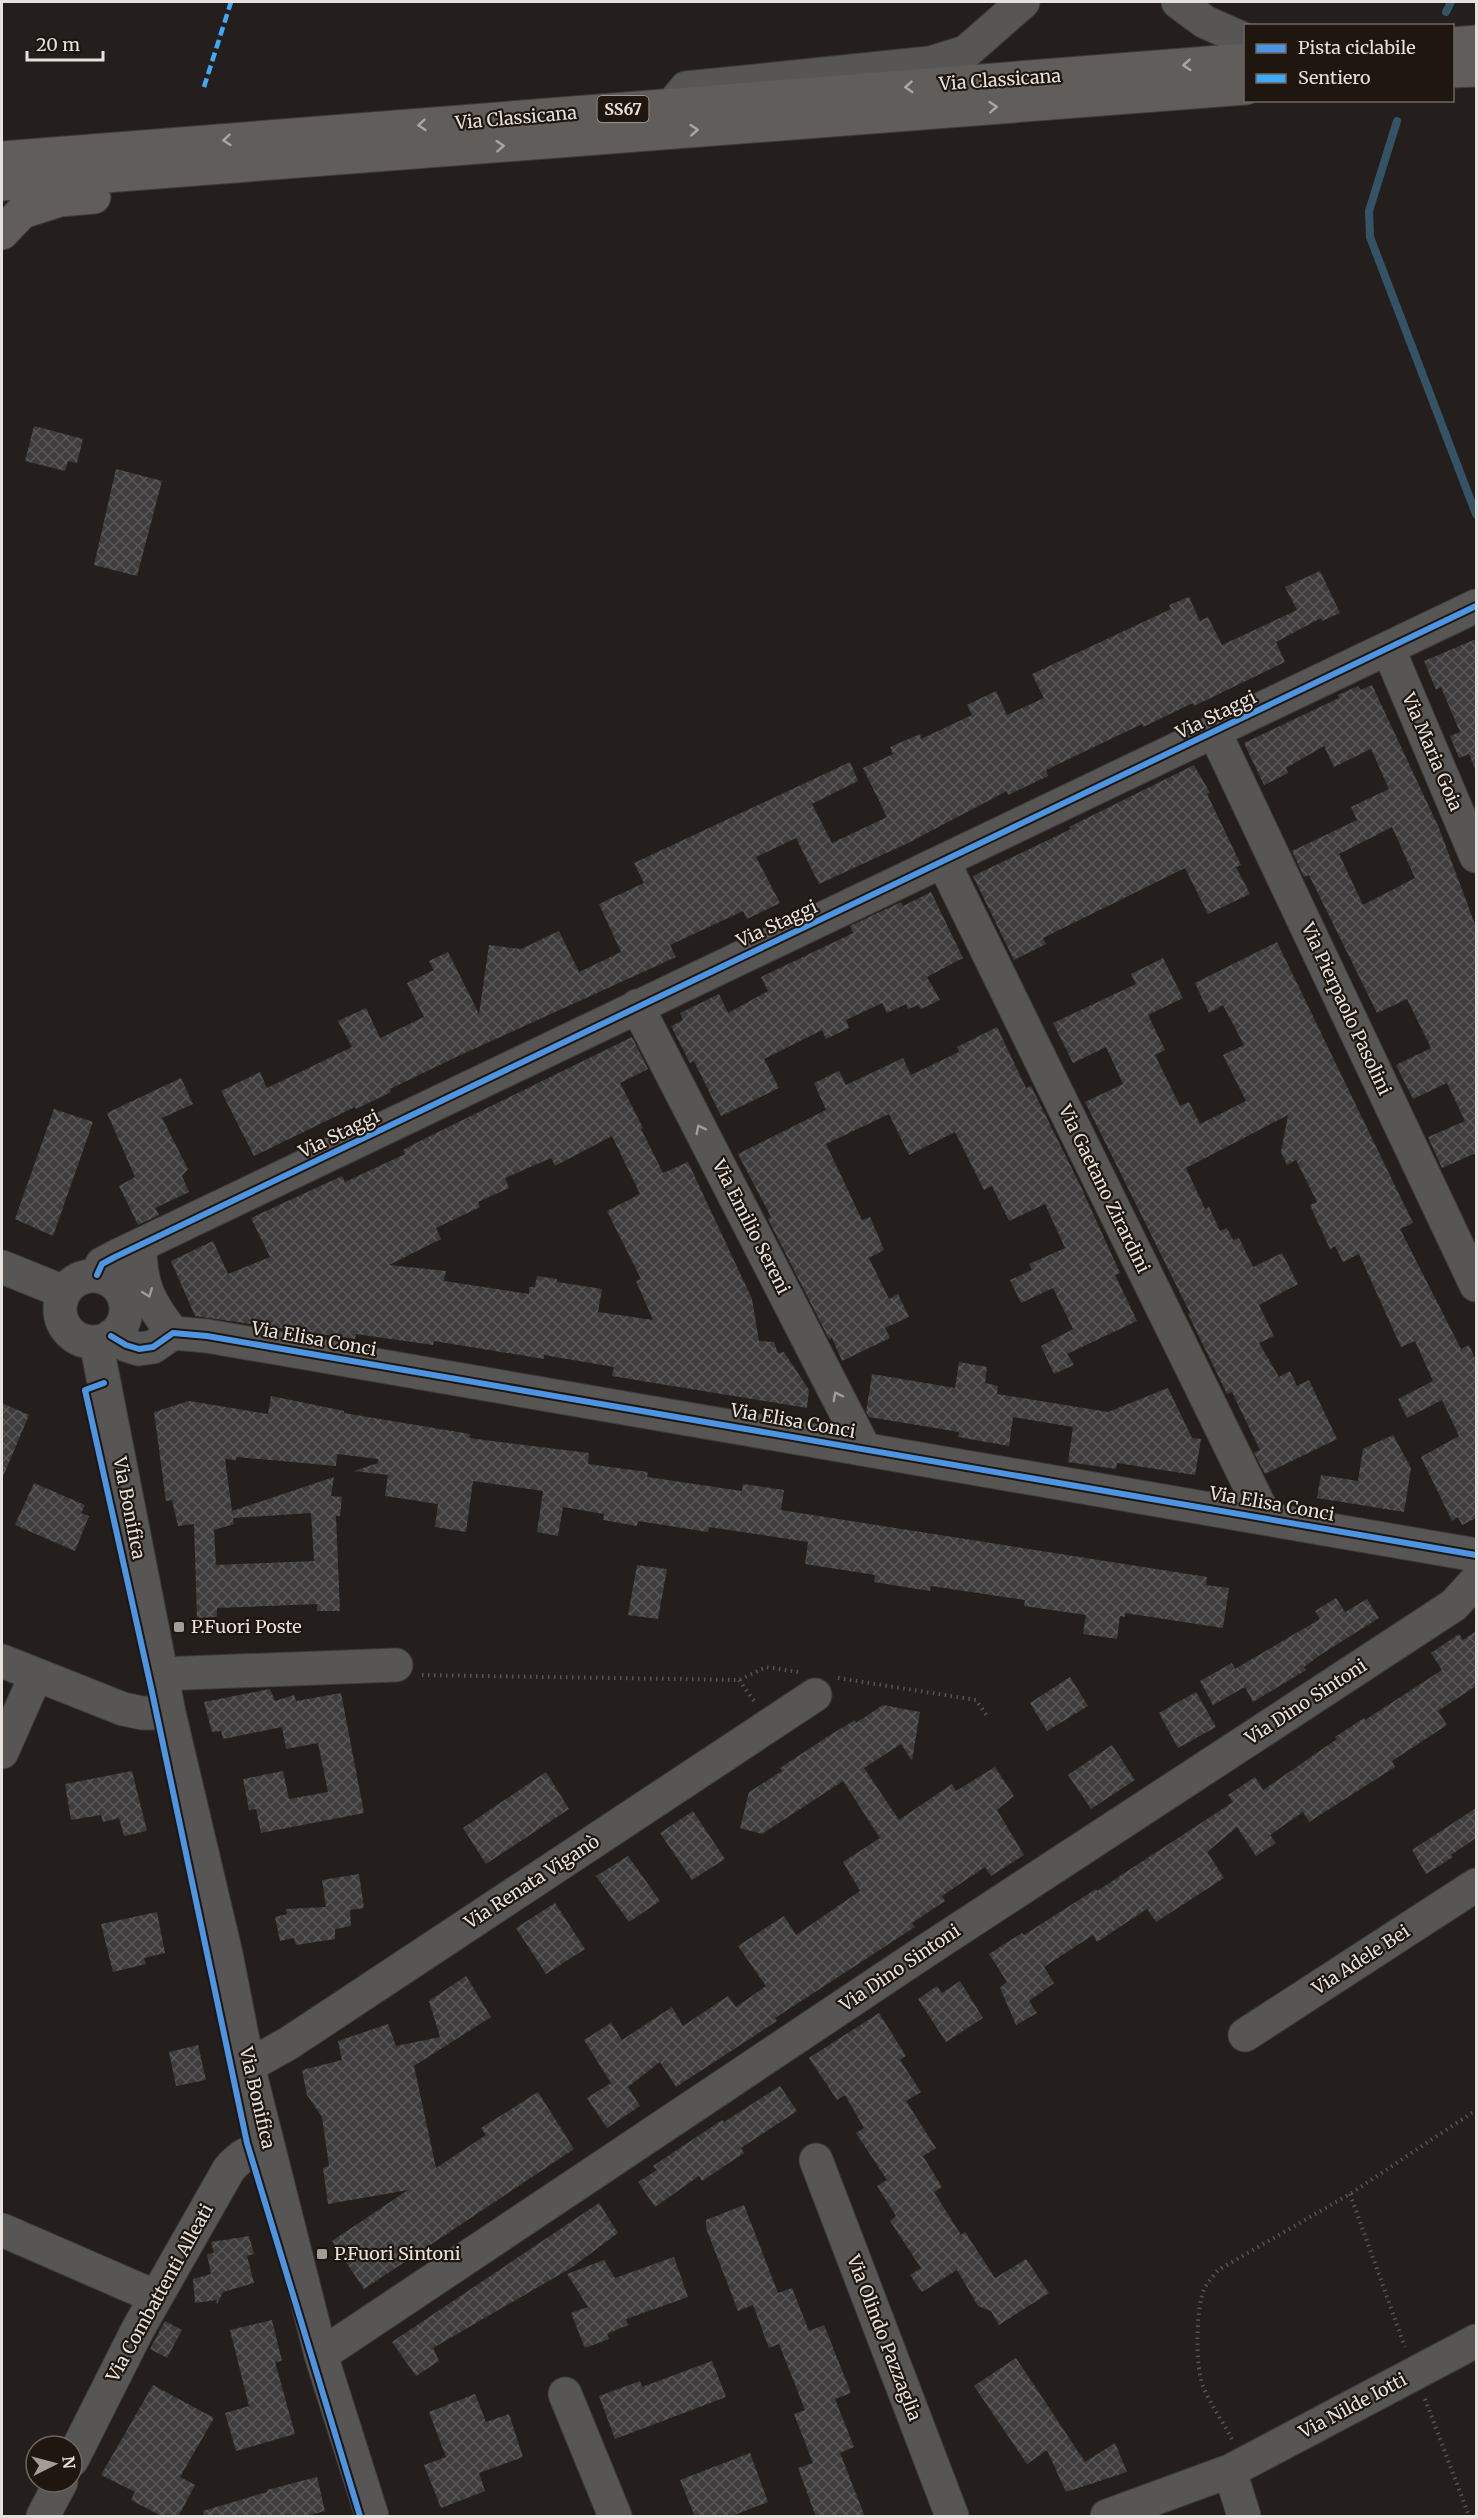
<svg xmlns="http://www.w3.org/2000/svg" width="1478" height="2518" viewBox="0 0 1478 2518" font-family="Merriweather,serif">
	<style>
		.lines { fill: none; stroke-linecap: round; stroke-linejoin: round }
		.stream { stroke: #355367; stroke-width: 8 }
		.building { fill: url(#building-cross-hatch); fill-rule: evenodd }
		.minor-casing { stroke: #3e3a38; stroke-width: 35 }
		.highway-casing { stroke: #3e3a38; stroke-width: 35 }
		.path { stroke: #575554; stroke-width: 4; stroke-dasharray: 1.5 4.5; stroke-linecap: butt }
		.minor { stroke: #575655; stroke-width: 33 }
		.highway { stroke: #605d5b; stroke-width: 33 }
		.quiet { stroke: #3fa9f5; stroke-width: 4.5; stroke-dasharray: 9 4.5; stroke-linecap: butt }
		.cycleway-casing { stroke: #1e160f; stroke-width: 10 }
		.cycleway { stroke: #4d94e3; stroke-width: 6 }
		.oneway { stroke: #aaa6a2 }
		.oneway2 { stroke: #9f9c99 }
		.poi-dot { fill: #a39d99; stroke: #1e160f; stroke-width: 2 }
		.labels { text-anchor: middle; stroke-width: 4.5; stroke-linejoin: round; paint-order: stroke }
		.shield { fill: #1e160f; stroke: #aba49f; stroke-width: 1.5 }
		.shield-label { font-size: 16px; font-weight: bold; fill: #e7e1dd }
		.street-label { font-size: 18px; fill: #e7e1dd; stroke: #1e160f }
		.poi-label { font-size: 18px; fill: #e7e1dd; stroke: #1e160f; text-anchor: start }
	</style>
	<defs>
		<pattern id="building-cross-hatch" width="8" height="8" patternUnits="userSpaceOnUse" patternTransform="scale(1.5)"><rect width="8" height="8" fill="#3e3c3c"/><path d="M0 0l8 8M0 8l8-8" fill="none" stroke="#5a5858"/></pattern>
	</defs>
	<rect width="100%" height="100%" fill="#241f1c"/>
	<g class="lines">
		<path class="stream" d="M1446 12 1451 2
			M1397 121 1369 211 1370 237 1476 514"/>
	</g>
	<path class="building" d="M34 426 83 439 77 463 68 461 65 471 25 461Z
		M116 469 162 481 137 576 94 565Z
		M1320 571 1340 613 1322 621 1321 618 1276 642 1285 662 1194 706 1193 703 1143 727 1142 724 1046 770 1048 776 1008 795 1007 791 908 843 819 884 796 838 756 857 780 903 747 919 743 911 670 945 676 957 454 1058 390 1089 391 1092 356 1109 355 1107 254 1156 221 1091 260 1072 267 1088 352 1047 338 1021 366 1008 380 1038 424 1017 407 983 434 970 429 961 448 952 479 1014 489 945 521 949 559 931 579 972 621 952 599 904 644 883 634 863 850 762 858 781 812 804 832 843 887 817 863 768 893 754 890 747 920 734 921 739 972 715 967 705 996 691 1007 715 1044 698 1032 674 1171 609 1169 605 1189 597 1200 621 1208 617 1222 645 1297 610 1285 587Z
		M1476 639V771L1469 754 1459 758 1450 736 1460 732 1441 687 1436 690 1424 661Z
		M1372 685 1439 828 1476 927V1153L1442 1168 1428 1137 1465 1121 1447 1083 1413 1099 1396 1065 1431 1048 1407 999 1377 1013 1309 875 1304 877 1292 851 1357 820 1351 807 1389 789 1371 749 1334 767 1324 746 1286 768 1288 773 1264 785 1244 743 1339 698 1338 695 1358 686 1361 690ZM1392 827 1415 878 1363 905 1339 854Z
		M1194 765 1210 793 1207 794 1241 865 1236 867 1250 894 1208 914 1185 868 1043 938 1046 944 1014 960 973 876 1071 829 1069 827Z
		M931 892 963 958 927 977 940 1000 921 1009 918 1005 908 1009 906 1004 887 1013 882 1003 846 1020 849 1028 826 1039 822 1030 764 1059 779 1088 721 1116 694 1061 690 1063 671 1026 683 1020 680 1013 719 994 728 1013 768 991 761 977 853 933 850 926 901 902 903 906Z
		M1277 942 1413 1223 1400 1229 1461 1349 1469 1345 1476 1361V1518L1462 1525 1458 1517 1452 1521 1421 1457 1459 1436 1442 1400 1407 1418 1398 1399 1433 1381 1415 1341 1401 1347 1359 1254 1343 1262 1335 1246 1330 1249 1310 1205 1317 1202 1296 1160 1287 1165 1281 1152 1288 1115 1186 1168 1205 1209 1209 1207 1220 1231 1227 1228 1233 1240 1239 1238 1253 1267 1282 1253 1298 1284 1259 1305 1274 1336 1259 1343 1279 1377 1290 1371 1297 1386 1309 1380 1337 1439 1265 1474 1254 1453 1260 1450 1242 1413 1232 1392 1227 1394 1188 1314 1190 1313 1085 1102 1123 1084 1106 1047 1073 1063 1053 1023 1136 984 1131 974 1163 958 1183 998 1148 1015 1165 1050 1155 1055 1180 1106 1189 1102 1200 1124 1246 1101 1223 1055 1244 1045 1223 1005 1209 1013 1195 983Z
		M997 1027 1026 1088 1031 1086 1081 1187 1120 1273 1115 1275 1137 1321 1067 1354 1074 1365 1054 1374 1041 1346 1073 1329 1053 1288 1021 1303 1010 1280 1032 1270 1029 1264 1065 1248 1045 1204 1009 1221 992 1186 984 1190 955 1132 909 1155 889 1114 826 1144 862 1220 870 1217 884 1250 869 1258 889 1299 898 1294 909 1317 885 1328 890 1338 842 1361 832 1338 829 1339 768 1219 771 1217 738 1154 826 1110 814 1083 839 1071 846 1085 903 1058 911 1075 959 1052 957 1047Z
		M632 1037 648 1069 620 1083 643 1128 641 1129 663 1173 688 1162 752 1299 759 1341 774 1342 778 1353 784 1352 809 1390 807 1408 612 1376 614 1367 544 1355V1359L434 1341 433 1345 356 1334 355 1339 195 1316 171 1261 213 1241 228 1274 270 1257 251 1218 342 1176 345 1182 405 1154 403 1150 424 1139ZM612 1136 640 1194 607 1211 641 1279 636 1281 653 1320 598 1312 602 1289 557 1282V1279L537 1276 535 1287H529V1294L444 1281 446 1271 389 1265 441 1239 436 1228 480 1207 478 1202 509 1188 505 1178 551 1158 555 1166Z
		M181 1078 193 1104 162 1118 188 1169 182 1176 189 1192 155 1208 159 1215 138 1225 119 1186 135 1177 107 1113Z
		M54 1109 93 1122 53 1236 15 1219Z
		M959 1362 987 1367 985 1383 998 1386 997 1394 1108 1412 1168 1388 1192 1438 1201 1439 1195 1475 1117 1463 1116 1469 1068 1462 1073 1427 1013 1417 1009 1446 958 1437 959 1432 869 1417 866 1412 872 1374 955 1388Z
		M271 1396 344 1411V1413L470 1434 469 1438 589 1453 588 1464 648 1472 647 1477 742 1491 743 1484 784 1490 781 1510 1207 1577 1206 1585 1229 1588 1223 1628 1125 1613V1617L1120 1616 1117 1639 1083 1634 1086 1615 1024 1606 1025 1600 931 1586 930 1591 874 1582 875 1575 805 1564 808 1542 709 1527 708 1532 638 1521 637 1526 603 1520 604 1514 563 1507 558 1536 537 1532 543 1491 473 1481 466 1532 435 1527 438 1504 385 1496 388 1475 354 1471 378 1463V1459L337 1454 336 1466 236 1457V1460L225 1459 232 1511 334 1477 331 1496 342 1497 340 1516H336L340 1611H317V1604L217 1608V1617L197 1618 194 1524 178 1526 172 1500 166 1501 154 1412 189 1401 268 1414ZM311 1513 314 1561 216 1565 214 1530 234 1524 233 1518Z
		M2 1403 29 1415 2 1479Z
		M1393 1435 1411 1468 1404 1512 1317 1498 1321 1475 1358 1481 1363 1449Z
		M34 1483 85 1505 81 1513 89 1516 75 1551 15 1525Z
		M637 1565 667 1569 658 1619 628 1615Z
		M1336 1598 1345 1612 1367 1599 1379 1618 1320 1655 1304 1667 1306 1670 1253 1702 1245 1687 1213 1705 1200 1681 1232 1663 1235 1669 1320 1619 1315 1611Z
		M1476 1631V1686L1438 1711 1447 1725 1392 1761 1395 1767 1309 1822 1303 1812 1270 1835 1276 1843 1256 1856 1237 1827 1207 1852 1224 1878 1156 1922 1147 1909 1097 1942 1093 1935 1044 1967 1054 1983 1029 2001 1037 2013 1016 2025 1000 1988 1007 1982 989 1954 1022 1933 1024 1935 1096 1889 1097 1891 1233 1802 1228 1795 1255 1777 1263 1790 1337 1739 1335 1737 1364 1718 1365 1720 1442 1670 1431 1653 1459 1634 1463 1640Z
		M1070 1677 1088 1706 1047 1731 1030 1703Z
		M270 1689 275 1701 294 1695 296 1701 341 1693 364 1813 261 1833 256 1809 249 1810 243 1779 283 1771 289 1799 328 1792 318 1743 286 1749 282 1727 223 1739 221 1731 212 1732 204 1702Z
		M1196 1692 1216 1727 1178 1748 1159 1713Z
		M883 1705 920 1712 912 1761 901 1744 864 1768 899 1820 952 1784 956 1791 995 1767 1014 1796 997 1810 1024 1855 991 1876 985 1867 942 1896 945 1901 912 1923 915 1927 775 2018 777 2021 676 2087 660 2062 628 2087 640 2106 607 2128 587 2098 611 2083 584 2040 611 2023 622 2040 672 2007 683 2026 728 1996 736 2007 766 1986 738 1946 784 1916 796 1935 860 1891 843 1862 880 1838 843 1781 762 1834 740 1828 749 1792 782 1771 780 1768 827 1737 855 1720 856 1723Z
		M1112 1745 1135 1780 1091 1809 1068 1775Z
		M132 1771 147 1831 124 1836 119 1818 103 1822 101 1815 71 1820 65 1784Z
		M546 1772 569 1809 486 1864 463 1828Z
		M1476 1808V1838L1451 1855 1453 1857 1426 1874 1412 1850Z
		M693 1811 725 1859 692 1880 660 1833Z
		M628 1856 660 1901 629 1922 596 1876Z
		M359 1874 364 1908 350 1910 351 1926 335 1929V1939L296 1945 294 1938 280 1941 275 1917 287 1914 286 1909 326 1907 322 1880Z
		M555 1903 585 1949 546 1974 516 1928Z
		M157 1912 165 1953 144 1958 146 1964 113 1972 101 1924Z
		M466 1976 491 2017 414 2066 436 2168 486 2135 481 2128 538 2092 574 2149 364 2289 332 2241 408 2190 328 2204 323 2168 329 2166 322 2117 307 2095 302 2070 342 2060 338 2041 388 2024 396 2046 440 2037 429 2001Z
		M960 1981 983 2018 946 2042 918 1999 937 1986 942 1993Z
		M879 2013 906 2056 900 2060 921 2092 906 2101 936 2148 923 2156 942 2187 934 2192 961 2235 965 2232 995 2278 1026 2259 1049 2293 999 2325 991 2311 978 2306 957 2270 922 2292 910 2275 921 2268 890 2221 896 2216 877 2186 887 2180 856 2133 864 2128 845 2095 837 2100 809 2058Z
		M198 2045 206 2080 176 2086 169 2052Z
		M780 2086 797 2111 741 2148 744 2153 702 2181 699 2176 655 2207 638 2182 657 2170 653 2166 722 2120 724 2122Z
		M599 2203 618 2233 571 2268 433 2348 439 2361 416 2376 392 2342Z
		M744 2205 778 2293 792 2288 809 2331 824 2325 851 2393 835 2399 854 2447 840 2453 865 2517H816L798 2468 813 2463 794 2414 805 2410 779 2344 769 2348 753 2305 738 2311 706 2228V2220Z
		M249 2236 254 2254 247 2256 254 2283 223 2292 217 2304 216 2300 195 2303 193 2279 211 2274 207 2254 214 2253 211 2242Z
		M674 2257 688 2297 626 2319 628 2325 607 2334 609 2339 585 2348 571 2313 588 2307 567 2274 604 2260 615 2278Z
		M272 2320 282 2361 275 2362 295 2434 236 2451 225 2413 249 2406 230 2330Z
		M165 2321 182 2330 167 2358 150 2349Z
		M1016 2358 1085 2462 1115 2443 1127 2472 1066 2492 1047 2450 1027 2464 974 2386Z
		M712 2361 726 2397 615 2439 599 2396 640 2381 642 2387Z
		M153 2385 214 2418 180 2477 195 2485 178 2517H163L131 2500 135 2492 101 2475Z
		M475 2394 486 2422 509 2414 523 2457 479 2473 485 2491 441 2508 424 2465 446 2457 429 2412Z
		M750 2453 768 2502 729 2517H695L680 2480Z
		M317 2477 325 2511 303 2517H204L203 2511 267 2492V2490Z"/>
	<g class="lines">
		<g class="minor-casing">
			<path id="minor" d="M1178 2 1205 22 1246 40
				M677 99 686 88 930 63 966 52 1023 2
				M1388 648 1476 856
				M1215 733 1476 1285
				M943 861 1265 1517
				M637 1006 864 1448
				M140 1246C140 1285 149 1303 173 1333
				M2 1267 64 1292
				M97 1275 102 1264 115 1257 1476 606
				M60 1309a33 33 0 1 1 66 0a33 33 0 1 1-66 0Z
				M111 1336 126 1345 139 1349 153 1347 173 1333 207 1336 1476 1555
				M96 1342 169 1713 226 1954 248 2066 321 2355 372 2516
				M2 1661 123 1709 142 1713H169
				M161 1674 396 1665
				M2 1752 36 1675
				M1245 2035 1476 1885
				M248 2066 289 2043 815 1695
				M816 2160 952 2516
				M2 2230 156 2297
				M321 2355 924 1952 1454 1605 1476 1581
				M565 2394 615 2516
				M72 2460 138 2329 229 2169C240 2156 251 2150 268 2147
				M1230 2471 1244 2516
				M43 2516 61 2482
				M1107 2516 1230 2471 1476 2341"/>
		</g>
		<g class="highway-casing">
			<path id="highway" d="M1452 44 1476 42
				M1452 71 1476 70
				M2 158 1246 60
				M2 184 1246 88
				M2 233 22 212 60 200 94 197"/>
		</g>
		<path class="path" d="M422 1675 739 1680 766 1667 798 1672
			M838 1678 976 1700 987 1716
			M739 1680 754 1701
			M1350 2194 1405 2347
			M1425 2399 1469 2516
			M1232 2439C1223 2422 1210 2404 1203 2386 1195 2367 1196 2308 1204 2289 1208 2282 1213 2276 1218 2270L1350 2194 1476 2110"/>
		<use href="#minor" class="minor"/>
		<use href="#highway" class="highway"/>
		<path class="quiet" d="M204 87 231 2"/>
		<g class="cycleway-casing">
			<path id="cycleway" d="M97 1275 102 1264 115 1257 1476 606
				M111 1336 126 1345 139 1349 153 1347 173 1333 207 1336 1476 1555
				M104 1383 85 1390 152 1692 247 2143 360 2516"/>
		</g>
		<use href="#cycleway" class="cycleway"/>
	</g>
	<defs><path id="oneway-chevron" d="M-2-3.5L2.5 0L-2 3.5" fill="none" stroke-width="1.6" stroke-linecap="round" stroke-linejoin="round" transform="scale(1.5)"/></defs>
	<g class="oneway">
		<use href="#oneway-chevron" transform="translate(1187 65) rotate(176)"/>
		<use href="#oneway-chevron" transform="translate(909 87) rotate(176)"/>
		<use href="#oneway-chevron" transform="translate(993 107) rotate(-4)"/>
		<use href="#oneway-chevron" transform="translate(422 125) rotate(175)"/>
		<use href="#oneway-chevron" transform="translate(694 130) rotate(-4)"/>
		<use href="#oneway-chevron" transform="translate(227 140) rotate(175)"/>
		<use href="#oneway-chevron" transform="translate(500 146) rotate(-4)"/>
	</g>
	<g class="oneway2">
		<use href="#oneway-chevron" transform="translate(700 1129) rotate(-117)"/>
		<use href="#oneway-chevron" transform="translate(148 1293) rotate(69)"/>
		<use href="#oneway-chevron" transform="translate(837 1396) rotate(-117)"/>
	</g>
	<g class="poi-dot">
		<rect x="173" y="1621" width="12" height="12" rx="3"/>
		<rect x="316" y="2248" width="12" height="12" rx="3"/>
	</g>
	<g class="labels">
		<rect class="shield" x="597.5" y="96" width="51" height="26" rx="4.5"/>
		<g class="shield-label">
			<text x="623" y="115">SS67</text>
		</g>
		<g class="street-label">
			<text transform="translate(1000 80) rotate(-4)" y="6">Via Classicana</text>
			<text transform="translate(516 118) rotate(-5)" y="6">Via Classicana</text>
			<text transform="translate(1216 715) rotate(-26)" y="6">Via Staggi</text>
			<text transform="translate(1432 752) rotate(67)" y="6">Via Maria Goia</text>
			<text transform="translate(777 924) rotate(-25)" y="6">Via Staggi</text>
			<text transform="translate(1346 1009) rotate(65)" y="6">Via Pierpaolo Pasolini</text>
			<text transform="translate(339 1134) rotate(-26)" y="6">Via Staggi</text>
			<text transform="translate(1104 1189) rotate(64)" y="6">Via Gaetano Zirardini</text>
			<text transform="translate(751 1227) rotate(63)" y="6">Via Emilio Sereni</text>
			<text transform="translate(314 1339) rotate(10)" y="6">Via Elisa Conci</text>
			<text transform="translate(793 1421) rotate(10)" y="6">Via Elisa Conci</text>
			<text transform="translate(1272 1504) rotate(10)" y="6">Via Elisa Conci</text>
			<text transform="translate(129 1508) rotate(79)" y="6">Via Bonifica</text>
			<text transform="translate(1306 1702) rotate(-33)" y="6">Via Dino Sintoni</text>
			<text transform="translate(532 1882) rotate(-33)" y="6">Via Renata Viganò</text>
			<text transform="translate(1361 1960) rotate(-33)" y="6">Via Adele Bei</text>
			<text transform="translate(900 1968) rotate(-34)" y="6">Via Dino Sintoni</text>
			<text transform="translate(257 2098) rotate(77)" y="6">Via Bonifica</text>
			<text transform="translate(160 2293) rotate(-61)" y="6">Via Combattenti Alleati</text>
			<text transform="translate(884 2338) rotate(69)" y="6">Via Olindo Pazzaglia</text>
			<text transform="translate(1353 2406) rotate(-28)" y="6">Via Nilde Iotti</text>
		</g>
		<g class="poi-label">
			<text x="191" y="1633">P.Fuori Poste</text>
			<text x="334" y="2260">P.Fuori Sintoni</text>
		</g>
	</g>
	<rect width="1478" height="2518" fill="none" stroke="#e7e1dd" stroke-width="6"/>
	<rect x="1244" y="24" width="210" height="78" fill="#1e160f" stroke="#6e6761" stroke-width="1.5"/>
	<rect x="1256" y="44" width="30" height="9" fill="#4d94e3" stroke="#6e6761" stroke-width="1.5"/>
	<text x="1298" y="54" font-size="18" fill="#e7e1dd">Pista ciclabile</text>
	<rect x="1256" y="74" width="30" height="9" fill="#3fa9f5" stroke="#6e6761" stroke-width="1.5"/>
	<text x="1298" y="84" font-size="18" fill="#e7e1dd">Sentiero</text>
	<g transform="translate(54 2464) rotate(84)"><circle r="28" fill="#1e160f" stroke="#6e6761" stroke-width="1.5"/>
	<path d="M0-4.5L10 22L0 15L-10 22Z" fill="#a39d99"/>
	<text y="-9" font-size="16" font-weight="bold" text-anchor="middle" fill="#e7e1dd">N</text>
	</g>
	<path d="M27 51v9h76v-9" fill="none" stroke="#e7e1dd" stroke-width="3"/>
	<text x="36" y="51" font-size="18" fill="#e7e1dd" stroke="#1e160f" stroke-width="4.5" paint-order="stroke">20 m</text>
</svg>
